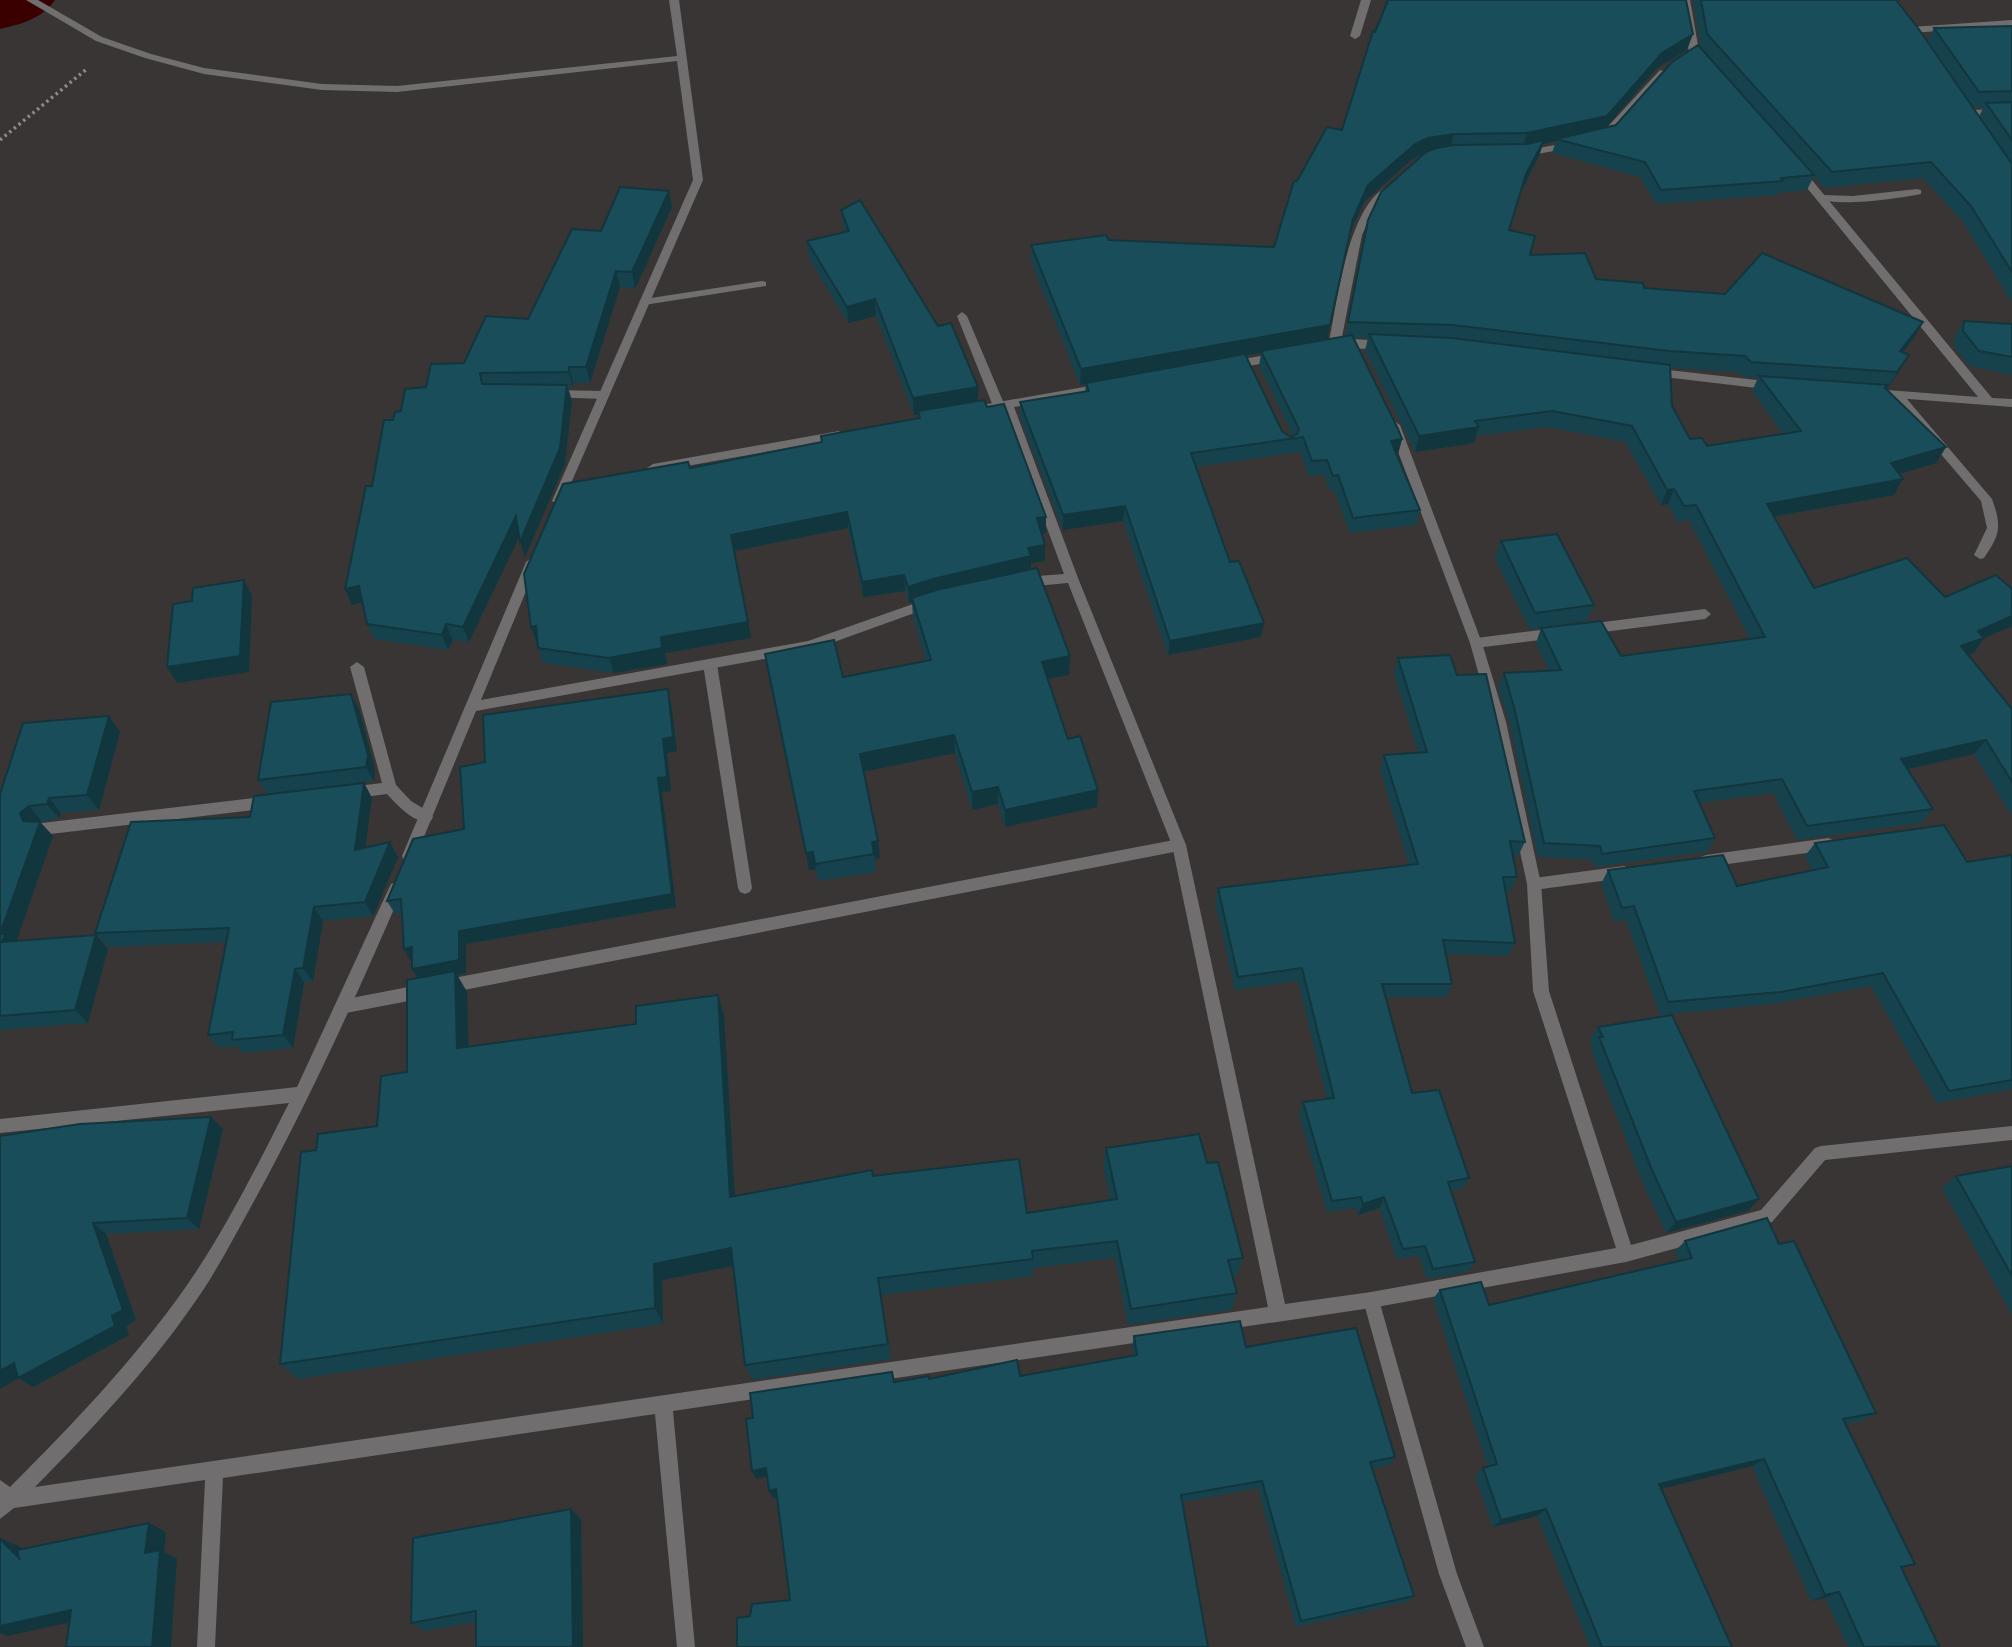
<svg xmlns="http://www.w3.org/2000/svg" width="2012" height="1647" viewBox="0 0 2012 1647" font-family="Lora,serif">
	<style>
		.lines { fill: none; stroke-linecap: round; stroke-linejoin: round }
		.river { fill: #3a0000; fill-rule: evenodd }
		.path { stroke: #8c8988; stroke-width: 3.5; stroke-dasharray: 2.5 3.5; stroke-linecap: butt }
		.service { fill: #706e6e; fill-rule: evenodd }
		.minor { fill: #706e6e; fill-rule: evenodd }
		.wall { fill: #16424d; fill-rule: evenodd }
		.shaded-wall { fill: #12363e }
		.building { fill: #194d59; stroke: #12363e; stroke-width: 2 }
	</style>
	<rect width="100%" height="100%" fill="#393534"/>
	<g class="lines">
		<path class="river" d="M0 0H55C41 19 22 24 0 29Z"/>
		<path class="path" d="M0 140 88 68"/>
		<path class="service" d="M1361 0H1371L1360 36 1355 39 1350 36Z
			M2012 20V26L1911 33 1906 30 1911 27Z
			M1660 70 1668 72 1607 138H1601V134Z
			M2012 109V115L1967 116 1962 113 1967 110Z
			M1571 142 1575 143V147L1522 157 1517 154 1522 151Z
			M1390 185 1395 188 1375 206 1362 235 1340 347 1334 351 1330 350 1328 347C1337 305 1347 203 1390 185Z
			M1917 189 1921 190V194C1901 198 1834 208 1819 198L1824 195 1853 196Z
			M762 281 766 282V286L644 305 639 302 644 299Z
			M962 312 967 316 1005 406 1003 409 999 410 993 406 957 316Z
			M553 390 604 391 610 395 604 399 549 397V391Z
			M1897 391 1901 392 1992 499C2002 526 2000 535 1984 558L1980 559 1974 555 1987 528 1981 501 1893 398 1891 395Z
			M1705 609 1711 614 1705 619 1588 634 1582 629 1588 624Z
			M1557 628 1563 633 1557 638 1476 648 1470 643 1476 638Z
			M710 659 717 664 752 888 750 892 745 894 740 892 738 888 703 664Z
			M357 662 364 667 396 785 411 801 431 813 433 817 431 821C415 825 397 805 387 794L349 799 344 797 342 793 344 789 349 787 382 783 350 667Z
			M270 796 275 798 277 802 275 806 270 808 42 835 37 833 35 829 37 825 42 823Z
			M1828 838 1833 840 1835 844 1833 848 1828 850 1706 867 1701 865 1699 861 1701 857 1706 855Z
			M1179 839 1184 841 1186 845 1184 849 1179 851 443 994 438 992 436 987 438 982 443 980Z
			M1624 866 1629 868 1631 872 1629 876 1624 878 1534 890 1529 888 1527 884 1529 880 1534 878Z
			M424 984 429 986 432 991 429 996 424 998 346 1013 341 1011 338 1006 341 1001 346 999Z
			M1371 1292 1377 1294 1379 1300 1457 1574 1484 1647H1466L1439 1574 1363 1300 1365 1294Z"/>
		<path class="minor" d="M26 0H38L102 37 151 54 204 68 322 84 397 86 677 56 669 0H679L703 180 562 504 558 505 552 501 693 180 677 61 397 92 322 90 204 74 145 58 96 41Z
			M1680 0H1690L1699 51 1709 63 1707 65H1701L1689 52Z
			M1798 167 1802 168 1992 398 2012 399V407L1870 396V390L1874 389 1978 397 1794 172V168Z
			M1353 339 1384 341 1390 345C1382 351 1351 347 1338 350L1332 346 1334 343Z
			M1277 353 1281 354V360L1232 369 1226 365 1232 361Z
			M1651 368 1774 382 1780 386 1774 390 1647 375V369Z
			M1101 384 1107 388 1105 391 1014 407 1078 578 1186 845 1285 1304 1371 1292 1616 1248 1533 991 1527 884 1492 722 1470 643 1388 425 1394 421 1400 425 1482 643 1506 722 1541 884 1549 991 1631 1245 1761 1210 1815 1148 1821 1146 2012 1126V1140L1825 1160 1772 1222 1626 1262 1371 1308 673 1411 695 1647H677L655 1414 223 1478 215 1647H197L205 1480 14 1508 0 1519V1480L10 1487C73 1424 134 1360 185 1288 225 1231 258 1164 289 1103L0 1133V1119L297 1087 389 888 391 884 396 882 401 884 403 888C357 995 309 1101 253 1203 235 1235 218 1269 197 1299 150 1368 93 1428 35 1487L1268 1307 1172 845 1068 583 1025 587 1019 582 1025 577 1064 574 1003 409 987 412 981 408 987 404Z
			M839 431 845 435 843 438 653 472 647 468 653 464Z
			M532 557 538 562 481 700 808 641 930 598 936 603 934 606 809 651 476 711 416 856 414 860H404L402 856 526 562Z"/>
	</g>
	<path class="wall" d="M1693 0H1896L1927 42 1934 28 2012 26V303L1963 222 1923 178 1824 188 1814 176 1807 190 1778 193 1777 195 1656 204 1640 177 1552 153 1556 141 1543 144 1539 156 1522 190 1509 231 1530 255 1596 279 1644 288 1923 322 1914 338 1903 352 1900 370 1888 388 1885 389 1946 447 1936 463 1899 474 1894 495 1774 517 1814 588 1945 597 2012 626 1984 638 1974 653 1968 655 2012 709V816L1974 754 1907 769 1933 809 1922 823 1797 840 1773 793 1699 803 1715 838 1707 852 1595 867 1592 860 1538 857 1509 721 1498 688 1504 673 1549 671 1536 643 1541 628 1621 656 1750 639 1689 520 1677 522 1668 504 1661 505 1625 442 1547 427 1476 436 1474 443 1415 452 1365 350 1368 338H1353L1402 439 1398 454 1396 455 1420 510 1416 525 1350 533 1334 490 1330 491 1324 475 1309 476 1300 452 1196 467 1230 562 1261 637 1168 655 1123 521 1063 530 1020 417V402L1085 392 1086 384 1080 385 1031 261V245L1109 240 1274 247 1297 181 1342 130 1687 50 1657 68 1605 128 1616 125 1701 49ZM1973 107H1984L1979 116ZM1425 153 1368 220 1345 336 1327 339 1349 234 1365 201 1411 160ZM1261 353 1259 366 1293 436 1291 437 1282 431 1246 355ZM1670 368 1737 372 1743 377 1758 378 1752 391 1783 434 1707 446 1690 439 1672 406Z
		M672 207 635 289 620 287 590 383H573V388H568L572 401 565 464 525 557 519 537 469 642 453 640 448 650 374 639 367 624 363 602 352 605 345 589 372 486 393 420 426 387 464 363 528 319 601 231Z
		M841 210 978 401 1046 533H1042L1045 561 1031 563V569L1070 656 1069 675 1048 679 1068 739 1097 807 1005 827 998 804 972 810 955 753 864 771 880 858 875 859 876 872 818 881 816 869 809 870 768 672 843 677 926 661 913 617 912 602 909 603 905 591 863 597 848 528 734 551 751 638 665 653 667 664 614 673 543 663 531 627 690 468 821 443V436L918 419V414L914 415 876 316 848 323 809 258 807 241 845 232 843 226Z
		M1964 321 2012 324V375L1970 366 1954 347 1955 336Z
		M1501 541 1594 605 1587 621 1529 629 1495 558Z
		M1398 658 1457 675 1525 842 1518 856H1512L1517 877 1510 891H1506L1515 943 1508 956 1446 954 1452 984 1446 997H1386L1412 1093 1469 1178 1462 1189 1451 1191 1475 1262 1468 1272 1427 1279 1419 1256 1397 1259 1379 1208 1358 1215 1356 1208 1327 1212 1299 1114 1303 1102 1327 1099 1298 981 1235 990 1215 902 1218 888 1409 865 1380 770 1384 755 1418 752 1394 673Z
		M671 704 677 751 667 753 671 791 662 792 676 907 466 944V973L457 975 467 992 468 1046 636 1024 718 995 724 1016 735 1196 873 1176 1027 1213 1111 1200 1103 1167 1106 1148 1207 1163 1243 1258 1237 1275 1232 1276 1237 1293 1231 1310 1128 1325 1115 1258 1033 1268V1276L881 1295 891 1359 752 1380 745 1365 733 1266 662 1280 663 1324 298 1379 280 1364 316 1150 377 1126 407 1072 417 978 412 962H411L404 949 402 913 395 914 387 901 464 829 485 762Z
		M359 709 375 769 374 781 267 794 258 780Z
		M109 716 120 732 99 810 61 813 59 818 40 822 53 836 16 941 108 949 88 1023 0 1030V794Z
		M364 783 372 798 365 847 398 857 373 916 323 921 313 982H304L293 1048 243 1053 237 1046 219 1048 208 1035 226 942 108 947 95 933 250 817Z
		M1815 843 1967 862 2012 855V1089L1937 1103 1871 986 1771 1004 1660 1015 1626 920 1614 921 1601 884 1608 870 1737 886 1812 870 1805 856Z
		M1598 1027 1748 1211 1666 1233 1642 1181 1591 1050 1593 1047 1590 1040Z
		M211 1117 223 1129 199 1229 106 1234 136 1320 126 1326 129 1335 33 1387 19 1378 0 1136Z
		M2012 1166V1315L1942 1188 1956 1176Z
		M1685 1241 1779 1244 1876 1413 1862 1421 1846 1424 1902 1569 1937 1647H1848L1825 1598 1811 1601 1752 1466 1661 1489 1732 1647H1590L1537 1516 1493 1527 1475 1476 1483 1468 1488 1467 1433 1299 1440 1290 1489 1305 1679 1261 1675 1251Z
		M1134 1336 1246 1347 1395 1457 1389 1465 1372 1469 1414 1596 1407 1602 1296 1627 1258 1488 1182 1502 750 1616 790 1600 777 1497 773 1498 769 1491 767 1476 756 1479 752 1471 894 1382 929 1379 1020 1376 1134 1355 1132 1346Z
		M581 1519 583 1647H476V1622L425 1631 411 1623Z"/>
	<path class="shaded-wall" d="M1693 34 1687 50 1657 68 1602 132 1556 139V141L1543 144 1539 156 1522 190 1523 148 1527 133Z
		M1454 134 1450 149 1425 153 1411 160 1365 201 1349 234 1327 341 1080 385 1081 369 1353 219 1368 185 1415 144 1428 138Z
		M669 191 672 207 635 289 632 272Z
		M616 271 620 287 590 383 586 367Z
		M875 299 876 316 848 323 847 307Z
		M1923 322 1914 338 1891 367 1900 351Z
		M1909 355 1900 370 1888 388 1897 372Z
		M569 367 573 383V388L569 372Z
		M567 385 572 401 565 464 525 557 520 542Z
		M978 387V403L918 411V414L914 415 913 398Z
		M1479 427 1474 443 1415 452 1419 436Z
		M1402 439 1398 454 1387 456 1391 441Z
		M1946 447 1936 463 1882 479 1891 463Z
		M1903 479 1894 495 1759 519 1767 504Z
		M1674 489 1668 504 1661 505 1667 490Z
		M1125 506 1123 521 1063 530V515Z
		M847 512 848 528 734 551 731 535Z
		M516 516 522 531 469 642 463 627Z
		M1046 517V533L1036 534 1037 518Z
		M1045 545V561L1031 563V572L912 598V602L909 603 908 587 1028 548Z
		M904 575 905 591 863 597 862 582Z
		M244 580 252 596 249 672 177 683 167 667Z
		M359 586 367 601 352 605 345 589Z
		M2012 616V626L1984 638 1974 653 1951 661 1961 646 1978 631Z
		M748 622 751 638 665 653 667 664 614 673 609 658 661 637Z
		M1264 623 1261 637 1168 655 1170 641Z
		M446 624 453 640 448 650 442 635Z
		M536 626 537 643 531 627Z
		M1070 656 1069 675 1042 680V662Z
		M668 689 671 704 677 751 667 753 671 791 662 792 676 907 466 944V973L457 975 467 992 469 1068 412 969 459 931 658 778 663 739Z
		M351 694 359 709 375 769 374 781 366 767Z
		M109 716 120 732 99 810 87 795Z
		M954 735 955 753 862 772 860 754Z
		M1986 740 1974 754 1890 773 1901 759Z
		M364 783 372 798 363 864 355 850Z
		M998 787V804L972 810V792Z
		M1098 790 1097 807 1005 827V810Z
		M49 798 61 813 59 818 47 804Z
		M29 806 41 821 33 828 40 822 53 836 15 945 2 942 0 934 23 821 20 813Z
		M878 841 880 858 875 859 872 842Z
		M390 842 398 857 373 916 365 902Z
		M813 852 816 869 809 870 806 853Z
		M314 907 323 921 313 982 303 968Z
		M96 935 108 949 88 1023 75 1010Z
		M412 947 420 960 411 962 404 949Z
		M295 969 304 982 293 1048 283 1035Z
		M718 995 724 1016 736 1215 730 1197Z
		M211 1117 223 1129 199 1229 187 1218Z
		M1384 1197 1379 1208 1358 1215 1363 1204Z
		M1759 1199 1748 1211 1666 1233 1676 1222Z
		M93 1223 106 1234 136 1320 126 1326 129 1335 33 1387 19 1378 0 1389V1371L112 1316Z
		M731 1248 738 1265 662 1280 663 1324 655 1308 654 1264Z
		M1764 1459 1752 1466 1649 1492 1659 1484Z
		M766 1468 770 1476 756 1479 752 1471Z
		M776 1489 780 1497 773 1498 769 1491Z
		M571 1509 581 1519 583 1647H573Z
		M1546 1509 1537 1516 1493 1527 1501 1520Z
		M149 1523 166 1532 164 1552 177 1558 171 1647H152L145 1553Z
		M0 1538 19 1546 39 1566 19 1558Z
		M1839 1592 1825 1598 1811 1601 1825 1595Z
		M71 1610 90 1618 7 1636 0 1633V1626Z"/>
	<path class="building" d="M1388 0H1686L1693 34 1662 53 1607 116 1527 133 1454 134 1428 138 1415 144 1368 185 1353 219 1330 325 1081 369 1031 245 1106 235 1109 240 1274 247 1294 181H1297L1327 127 1342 130 1373 31 1375 32Z
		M1701 0H1896L1918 28 2012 164V272L1971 206 1931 162 1832 172 1707 34Z
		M2012 26V91L1979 92 1934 28Z
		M1698 45 1814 175 1781 178 1783 181 1661 190 1645 162 1556 139 1616 125 1672 62Z
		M2012 102V140L1986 103Z
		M1544 140 1526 174 1509 230 1535 236 1530 255 1585 253 1596 279 1643 283 1644 288 1725 294 1762 253 1923 322 1900 351 1909 355 1897 372 1751 362 1745 356 1669 351 1453 325 1348 322 1368 220 1381 192 1426 152 1436 148 1454 145 1528 144Z
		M620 187 669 191 632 272 616 271 586 367H569V372L480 373 482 384 567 385 560 448 520 542 516 516 463 627 446 624 442 635 367 624 359 586 345 589 366 486H372L384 420H393L395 412 401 411 405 389 426 387 431 364 464 363 486 316 528 319 572 229 601 231Z
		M860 200 938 326 951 323 978 387 913 398 875 299 847 307 807 241 849 231 841 210Z
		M1964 321 2012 324V357L1979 351 1963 331Z
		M1369 334 1452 338 1670 365 1672 406 1690 439 1702 438 1707 446 1801 431 1759 376 1888 385 1885 388 1946 447 1891 463 1903 479 1767 504 1814 588 1907 558 1945 597 1996 575 2012 589V616L1978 631 1984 638 1961 646 2012 709V782L1986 740 1901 759 1933 809 1807 826 1782 779 1694 791 1715 838 1602 854 1600 846 1544 843 1514 707 1504 673 1561 670 1541 628 1601 621 1621 656 1765 637 1696 505 1684 506 1674 489 1667 490 1632 426 1552 411 1475 421 1479 427 1419 436Z
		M1352 335 1398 429 1402 439 1391 441 1420 510 1353 518 1338 475 1333 476 1327 460 1312 461 1303 437 1191 453 1230 562 1239 561 1264 623 1170 641 1125 506 1063 515 1020 402 1089 391 1086 383 1245 354 1282 431 1291 437 1297 434 1299 429 1261 351Z
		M984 400 987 407 1004 404 1046 517 1037 518 1045 545 1028 548 1031 556 933 579 908 587 904 575 862 582 847 512 731 535 748 622 661 637 662 648 609 658 538 648 536 626 531 627 524 574 563 484 688 462 690 468 822 442 821 436 920 418 918 411Z
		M1557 534 1594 605 1535 613 1501 541Z
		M1037 568 1070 656 1042 662 1068 739 1080 736 1098 790 1005 810 998 787 972 792 954 735 860 754 878 841 872 842 874 854 815 864 813 852 806 853 765 654 834 640 843 677 931 660 912 598 936 590Z
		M244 580 240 656 167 667 173 604 192 601 193 588Z
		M1450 655 1457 675 1486 674 1525 842 1510 841 1517 877H1503L1515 943 1443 940 1452 984H1382L1412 1093 1439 1090 1469 1178 1448 1182 1475 1262 1433 1269 1425 1246 1403 1249 1384 1197 1363 1204 1361 1197 1332 1201 1303 1102 1334 1098 1302 968 1238 977 1218 888 1418 864 1384 755 1427 752 1398 658Z
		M668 689 673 737 663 739 667 777 658 778 672 894 459 931V960L412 969V947L404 949 401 899 387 901 413 839 464 829 460 767 485 762 483 715Z
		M351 694 368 755 366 767 258 780 271 702Z
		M109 716 87 795 49 798 47 804 29 806 20 813 23 821 40 822 0 934H5L2 942 96 935 75 1010 0 1016V794L23 723Z
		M364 783 355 850 390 842 365 902 314 907 303 968 295 969 283 1035 232 1040 233 1032 208 1035 229 928 95 933 131 822 250 817 254 796Z
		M1944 825 1967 862 2012 855V1080L1949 1091 1883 973 1781 992 1668 1002 1634 906 1622 908 1608 870 1723 855 1737 886 1828 867 1815 843Z
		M455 971 457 1048 636 1024V1006L718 995 730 1197 872 1170 873 1176 1019 1159 1027 1213 1117 1199 1106 1148 1199 1134 1207 1163 1218 1162 1243 1258 1228 1260 1237 1293 1131 1309 1117 1241 1032 1251 1033 1259 878 1278 888 1344 745 1365 731 1248 654 1264 655 1308 280 1364 301 1152 316 1150 318 1134 377 1126 381 1076 407 1072V980Z
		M1672 1015 1759 1199 1676 1222 1652 1170 1599 1037H1603L1598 1027Z
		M211 1117 187 1218 93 1223 123 1310 112 1316 115 1326 18 1378 14 1363 0 1371V1136L80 1124Z
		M2012 1166V1276L1956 1176Z
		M1767 1218 1779 1244 1794 1241 1876 1413 1843 1419 1915 1564 1901 1567 1939 1646 1864 1647 1839 1592 1825 1595 1764 1459 1659 1484 1732 1647H1602L1546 1509 1501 1520 1483 1468 1497 1464 1440 1290 1481 1282 1489 1305 1692 1258 1685 1241Z
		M1240 1321 1246 1347 1356 1328 1395 1457 1370 1462 1414 1596 1301 1621 1262 1481 1181 1495 1208 1647H737V1618L750 1616 752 1604 790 1600 776 1489 769 1491 766 1468 752 1471 746 1419 753 1418 750 1393 892 1372 894 1382 929 1376V1379L1017 1360 1020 1376 1137 1355 1134 1336Z
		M571 1509 573 1647H476V1611L411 1623 413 1538Z
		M149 1523 145 1553 160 1550 152 1647H66L71 1610 0 1626V1539L19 1558 17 1550Z"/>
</svg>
